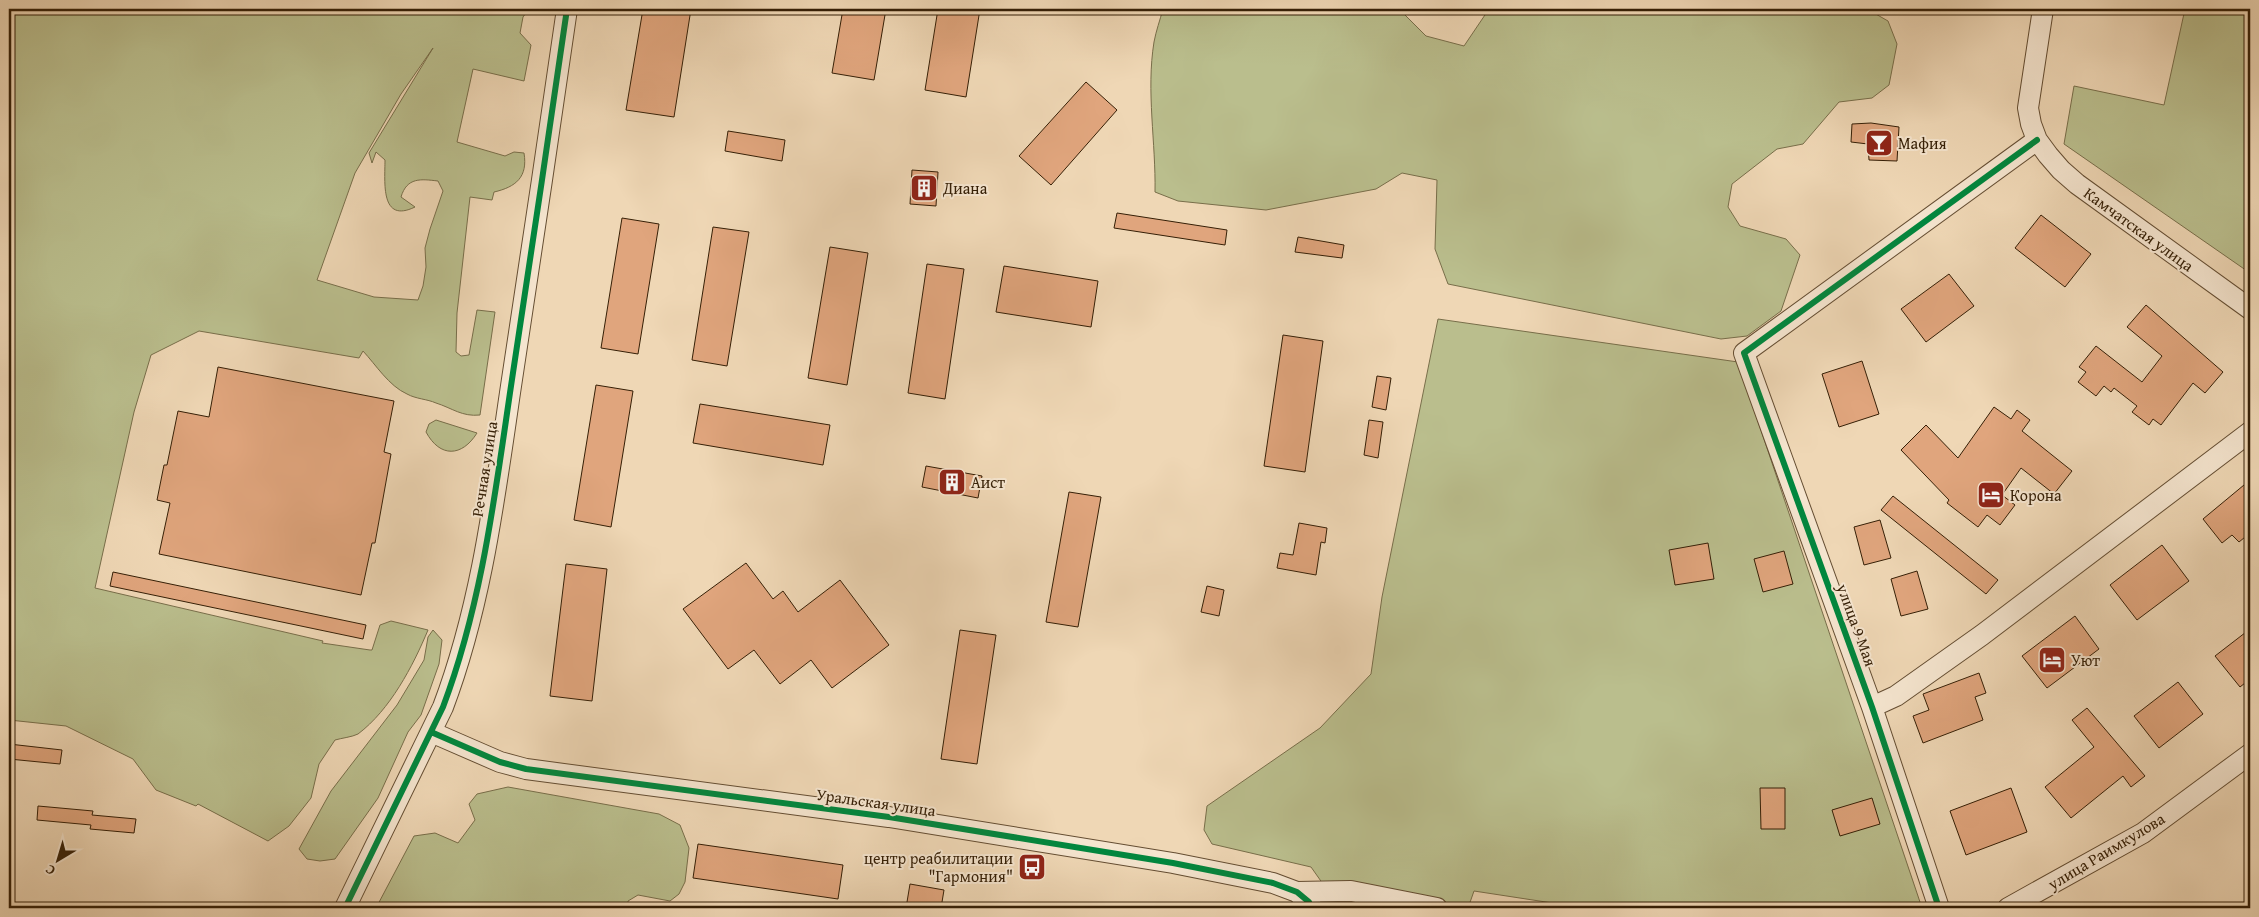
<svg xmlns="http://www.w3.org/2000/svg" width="2259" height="917" viewBox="0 0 2259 917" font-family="'Gentium Book Plus',serif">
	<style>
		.green { fill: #babe8d; stroke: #786e4a; fill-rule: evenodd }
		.building { fill: #e0a57d; stroke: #351f06 }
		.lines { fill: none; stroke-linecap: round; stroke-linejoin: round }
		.minor-casing { stroke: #644d32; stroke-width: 22 }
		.minor { stroke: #f5e5cf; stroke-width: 20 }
		.cycleway-casing { stroke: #f5e5cf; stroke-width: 9 }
		.cycleway { stroke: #00873e; stroke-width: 6 }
		.labels { text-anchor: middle; stroke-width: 4; stroke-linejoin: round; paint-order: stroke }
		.poi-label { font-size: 16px; fill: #351f06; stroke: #f5e5cf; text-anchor: start }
		.street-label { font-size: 16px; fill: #351f06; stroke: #f5e5cf }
	</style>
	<rect width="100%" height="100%" fill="#efd7b5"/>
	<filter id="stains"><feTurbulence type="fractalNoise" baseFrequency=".004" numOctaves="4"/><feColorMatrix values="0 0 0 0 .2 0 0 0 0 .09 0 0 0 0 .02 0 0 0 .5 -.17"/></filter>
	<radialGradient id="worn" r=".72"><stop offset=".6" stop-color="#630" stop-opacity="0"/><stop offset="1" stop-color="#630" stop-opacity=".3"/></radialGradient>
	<path class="green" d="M9 9H529L523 17 520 33 531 45 524 81 473 69 457 142 505 156 514 152 524 153C528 177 516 187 494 192L492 200 470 197 457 313 456 352 461 356 469 355 477 310 495 312 480 415C462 417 452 408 436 403 427 399 416 399 407 394 389 386 376 365 363 351L359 358 199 331 151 355 134 412 95 588 323 641 322 643 370 650H372L380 625 391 621 428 630C413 666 390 710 358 734 352 737 342 738 335 740L319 764 311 798 289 826 268 841 198 804 196 806 156 790 133 759 66 726 9 720ZM433 48 369 153 372 163 376 152 385 160C385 182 380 224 415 207L401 197C407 177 421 179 438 181L443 191 430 229 425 248 426 267 423 286 418 300 374 297 317 280 355 173 401 94Z
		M1163 9H1399L1426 36 1464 46 1489 9H1867L1888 21 1897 44 1889 85 1872 98 1839 102 1803 144 1777 149 1732 184 1728 207 1740 226 1786 239 1800 255 1781 311 1747 336 1721 339 1448 284 1435 249 1437 180 1402 173 1376 189 1266 210 1178 201 1155 192C1156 143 1146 91 1154 42 1156 31 1160 20 1163 9Z
		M2185 9H2250V273L2064 144 2074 86 2164 105Z
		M1438 319 1738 362 1922 908H1585L1474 891 1468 908H1335V901L1311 867 1212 844 1204 830 1207 806 1320 728 1371 674 1382 597Z
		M436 420 477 433C462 457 440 458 426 432L429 424Z
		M433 630 442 640 439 664 421 715 408 732 378 798 335 859 320 861 307 859 299 849 331 791 397 705 424 660 428 637Z
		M508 787 659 814 680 825 689 848 685 882 679 894 670 901 638 895 628 901V908H376L414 836 435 833 458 843 475 820 469 804 477 794Z
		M9 902 54 908H9Z"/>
	<path class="building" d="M643 9H691L674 117 626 110Z
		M843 9H886L874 80 832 73Z
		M938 9H980L966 97 925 90Z
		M1086 82 1117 110 1051 185 1019 156Z
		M1871 123 1899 127 1897 161 1869 160 1868 144 1851 142 1852 124Z
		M728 131 785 140 782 161 725 151Z
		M912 170 938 172 936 206 910 204Z
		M1117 213 1227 230 1225 245 1114 228Z
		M2041 215 2091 254 2065 287 2015 248Z
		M622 218 659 224 638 354 601 348Z
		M713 227 749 232 727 366 692 360Z
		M1298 237 1344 245 1342 258 1295 252Z
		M830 247 868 253 847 385 808 378Z
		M927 264 964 269 945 399 908 393Z
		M1004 266 1098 281 1091 327 996 312Z
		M1949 274 1974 306 1926 342 1901 309Z
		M2146 305 2223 372 2205 393 2193 383 2161 425 2153 419 2149 425 2132 412 2137 406 2114 388 2111 392 2104 386 2096 396 2078 382 2086 372 2079 367 2096 346 2142 382 2162 356 2127 327Z
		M1283 335 1323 341 1305 472 1264 466Z
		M1862 361 1879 414 1839 427 1822 374Z
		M218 367 394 401 384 452 391 454 375 543H372L361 595 159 554 170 503 157 500 164 465H167L178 411 209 417Z
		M1377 376 1391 378 1386 410 1372 407Z
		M596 385 633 391 611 527 574 520Z
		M700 404 830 425 823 465 693 443Z
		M1994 407 2011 419 2017 410 2030 420 2022 431 2072 471 2054 494 2021 468 2002 495 2015 505 2000 525 1987 515 1978 527 1947 503 1949 500 1901 450 1926 425 1958 458Z
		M1369 420 1383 422 1378 458 1364 455Z
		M926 466 982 476 978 498 922 487Z
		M2250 480V533L2239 542 2232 535 2222 543 2203 519Z
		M1069 492 1101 497 1078 627 1046 622Z
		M1893 496 1998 580 1986 594 1881 510Z
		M1880 520 1891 558 1864 565 1854 527Z
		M1299 523 1327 528 1325 543 1321 542 1316 575 1277 568 1280 553 1293 555Z
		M1708 543 1714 579 1675 585 1669 550Z
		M2162 545 2189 581 2137 620 2110 585Z
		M1784 551 1793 584 1763 592 1754 559Z
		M746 563 773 599 783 591 798 612 840 580 889 645 832 688 811 660 780 684 754 650 728 669 683 609Z
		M566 564 607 569 592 701 550 696Z
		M1917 571 1928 609 1901 616 1891 579Z
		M113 572 366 625 363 639 110 586Z
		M1207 586 1224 590 1219 616 1201 612Z
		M2075 616 2099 649 2047 688 2022 656Z
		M2250 629V679L2240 687 2215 656Z
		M960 630 996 635 977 764 941 759Z
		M1979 673 1986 693 1975 697 1983 720 1923 743 1913 716 1929 710 1923 694Z
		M2178 682 2203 714 2159 748 2134 716Z
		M2087 708 2145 776 2131 787 2123 776 2071 818 2045 787 2094 747 2072 720Z
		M9 744 62 750 60 764 9 759Z
		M1760 788H1785V829H1761Z
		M2011 788 2027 832 1966 855 1950 811Z
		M1872 798 1880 824 1840 836 1832 810Z
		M38 806 93 811 92 815 136 819 134 833 90 829 91 825 37 820Z
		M698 844 843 865 838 899 693 878Z
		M910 884 944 890 941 908H906Z"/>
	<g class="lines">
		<g class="minor-casing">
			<path id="minor" d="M2043 9 2028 108 2031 124 2037 140 2048 155 2061 170 2077 184 2250 309
				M1872 707 1896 696 1982 635 2250 432
				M431 732 500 762 526 769 889 817 1173 863 1273 883 1297 892 1309 902 1312 908
				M1297 892 1351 891 1437 908
				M345 908 443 707C482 604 495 494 511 386 530 260 549 135 567 9
				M1939 908 1872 707 1744 353 2037 140
				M2008 908 2143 833 2250 754"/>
		</g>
		<use href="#minor" class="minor"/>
		<g class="cycleway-casing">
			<path id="cycleway" d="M431 732 500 762 526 769 889 817 1173 863 1273 883 1297 892 1309 902 1312 908
				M345 908 443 707C482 604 495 494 511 386 530 260 549 135 567 9
				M1939 908 1872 707 1744 353 2037 140"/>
		</g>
		<use href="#cycleway" class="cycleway"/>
	</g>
	<defs>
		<g id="bar-square" transform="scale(1.4375)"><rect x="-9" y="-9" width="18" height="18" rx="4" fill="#8f2418" stroke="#f5e5cf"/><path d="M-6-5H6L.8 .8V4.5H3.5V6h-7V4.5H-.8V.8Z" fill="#fff"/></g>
		<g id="building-square" transform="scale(1.4375)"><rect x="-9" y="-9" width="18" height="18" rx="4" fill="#8f2418" stroke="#f5e5cf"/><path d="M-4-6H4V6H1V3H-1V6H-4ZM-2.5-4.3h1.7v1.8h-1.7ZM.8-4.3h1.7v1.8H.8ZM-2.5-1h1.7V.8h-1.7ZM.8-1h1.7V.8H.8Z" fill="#fff"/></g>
		<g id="hotel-square" transform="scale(1.4375)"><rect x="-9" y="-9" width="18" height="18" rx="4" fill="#8f2418" stroke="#f5e5cf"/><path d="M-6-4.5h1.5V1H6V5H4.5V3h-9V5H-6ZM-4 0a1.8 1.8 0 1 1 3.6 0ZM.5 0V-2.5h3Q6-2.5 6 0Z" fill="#fff"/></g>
		<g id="bus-square" transform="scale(1.4375)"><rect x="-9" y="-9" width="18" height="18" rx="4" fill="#8f2418" stroke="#f5e5cf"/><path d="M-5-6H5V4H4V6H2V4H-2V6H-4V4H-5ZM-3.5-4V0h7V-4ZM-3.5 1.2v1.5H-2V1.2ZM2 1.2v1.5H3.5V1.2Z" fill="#fff"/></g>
	</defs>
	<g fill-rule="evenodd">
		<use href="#bar-square" x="1879" y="143"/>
		<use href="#building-square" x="924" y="188"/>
		<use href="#building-square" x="952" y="482"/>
		<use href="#hotel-square" x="1991" y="495"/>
		<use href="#hotel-square" x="2052" y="660"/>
		<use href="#bus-square" x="1032" y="867"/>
	</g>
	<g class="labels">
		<g class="poi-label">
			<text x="1898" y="149">Мафия</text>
			<text x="943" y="194">Диана</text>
			<text x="971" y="488">Аист</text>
			<text x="2010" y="501">Корона</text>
			<text x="2071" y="666">Уют</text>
			<text x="1013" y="864" text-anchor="end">центр реабилитации<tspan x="1013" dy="18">"Гармония"</tspan></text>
		</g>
		<g class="street-label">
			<text transform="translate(2139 229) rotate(36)" y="6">Камчатская улица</text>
			<text transform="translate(484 469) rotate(-81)" y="6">Речная улица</text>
			<text transform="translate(1857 625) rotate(70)" y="6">улица 9 Мая</text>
			<text transform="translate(876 802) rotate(8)" y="6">Уральская улица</text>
			<text transform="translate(2106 851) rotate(-31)" y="6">улица Раимкулова</text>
		</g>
	</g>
	<rect width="2259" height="917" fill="none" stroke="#efd7b5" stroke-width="30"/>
	<rect x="10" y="10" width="2239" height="897" fill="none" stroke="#351f06" stroke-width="2.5"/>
	<rect x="15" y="15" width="2229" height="887" fill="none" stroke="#351f06"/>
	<g transform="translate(58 860) rotate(218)" stroke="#f5e5cf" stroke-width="4" paint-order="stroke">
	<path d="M0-4L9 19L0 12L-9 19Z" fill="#351f06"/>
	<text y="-8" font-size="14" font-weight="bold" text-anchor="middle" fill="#351f06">С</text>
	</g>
	<rect width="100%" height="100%" filter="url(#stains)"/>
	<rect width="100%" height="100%" fill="url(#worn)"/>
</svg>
